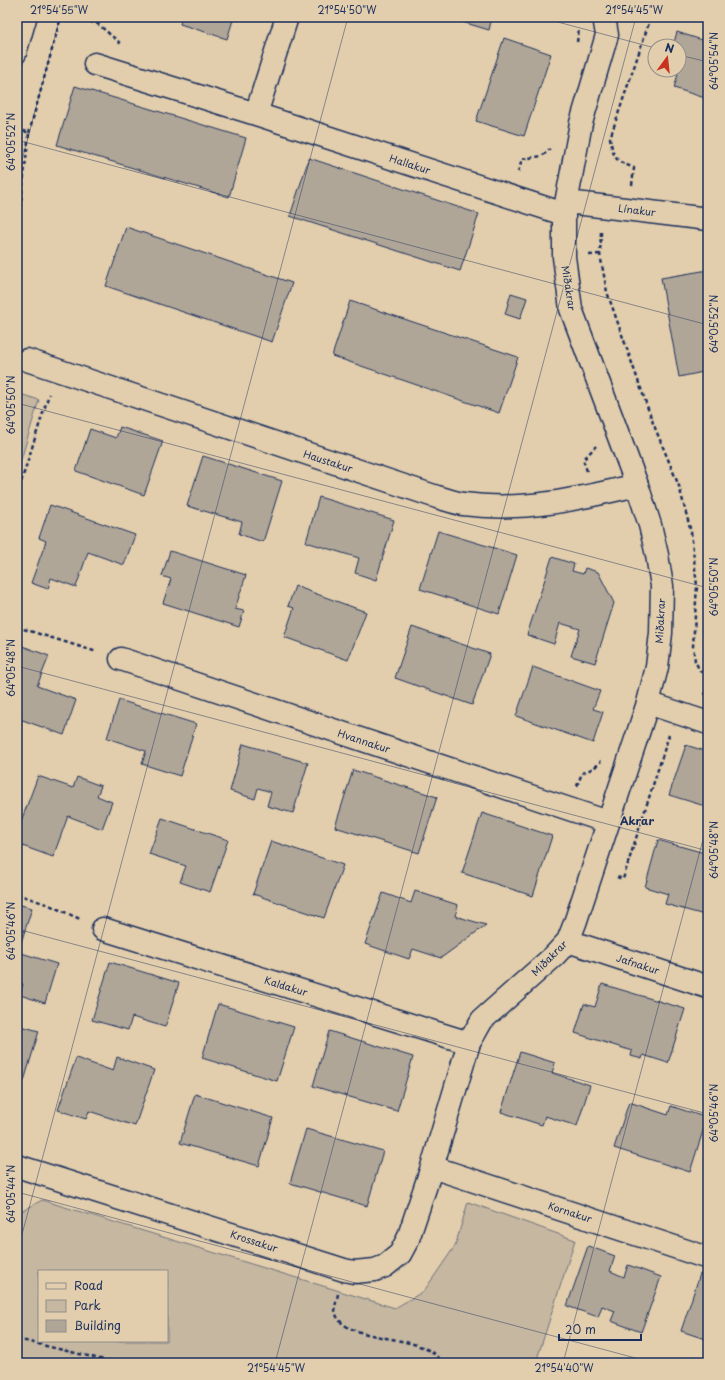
<svg xmlns="http://www.w3.org/2000/svg" width="725" height="1380" viewBox="0 0 725 1380" font-family="'Playpen Sans',sans-serif">
	<style>
		.green { fill: #c5b7a0; stroke: #70737f; fill-rule: evenodd }
		.building { fill: #b0a698; stroke: #1b2f5e }
		.lines { fill: none; stroke-linecap: round; stroke-linejoin: round }
		.lane-casing { stroke: #1b2f5e; stroke-width: 20 }
		.street-casing { stroke: #1b2f5e; stroke-width: 25 }
		.path { stroke: #1b2f5e; stroke-width: 2.5; stroke-dasharray: 4 3; stroke-linecap: butt }
		.lane { stroke: #e2ceac; stroke-width: 17 }
		.street { stroke: #e2ceac; stroke-width: 22 }
		.ticks { fill: none; stroke: #1b2f5e; stroke-width: 1; stroke-opacity: 0.45 }
		.labels { text-anchor: middle; stroke-width: 3; stroke-linejoin: round; paint-order: stroke }
		.street-label { font-size: 10px; fill: #1b2f5e; stroke: #e2ceac }
		.neighbourhood-label { font-size: 11px; font-weight: bold; fill: #1b2f5e; stroke: #e2ceac }
		.neatline { fill: none; stroke: #1b2f5e; stroke-width: 1.5 }
		.ticks-label { font-size: 10px; text-anchor: middle; fill: #1b2f5e }
	</style>
	<rect width="100%" height="100%" fill="#e2ceac"/>
	<filter id="ink" filterUnits="userSpaceOnUse"><feTurbulence type="fractalNoise" baseFrequency=".025" numOctaves="2"/><feDisplacementMap in="SourceGraphic" scale="8" xChannelSelector="R" yChannelSelector="G"/><feConvolveMatrix kernelMatrix="1 2 1 2 8 2 1 2 1" color-interpolation-filters="sRGB"/></filter>
	<g filter="url(#ink)">
		<path class="green" d="M17 393 39 400 17 473Z
			M42 1200 395 1308 424 1291 455 1246 468 1202 575 1240 537 1359 548 1363H17V1214ZM39 1271H167V1341H39Z"/>
		<path class="building" d="M182 17H234L227 39 180 24Z
			M446 17H492L489 30Z
			M677 32 708 42V99L674 88 678 74 666 70H679V46H673Z
			M504 38 551 54 524 136 476 121Z
			M75 86 246 138 229 197 57 145Z
			M309 158 479 214 460 271 290 216Z
			M126 227 292 283 272 342 106 286Z
			M708 270V371L679 377 661 278Z
			M511 293 527 298 520 319 505 314Z
			M350 301 518 357 499 413 332 356Z
			M120 427 163 441 144 495 76 471 90 429 116 438Z
			M203 456 282 481 263 542 239 534 242 522 187 506Z
			M319 497 394 520 376 580 355 573 359 558 306 542Z
			M50 505 135 535 124 565 88 552 76 587 51 578 48 589 31 583 46 541 39 538Z
			M438 531 517 555 499 614 420 589Z
			M170 551 246 575 235 609 244 611 239 627 163 603 171 579 162 576Z
			M552 557 574 564 572 571 583 574 585 568 598 572 614 603 595 663 571 656 580 629 560 623 554 644 527 635Z
			M295 586 366 612 348 660 284 637 294 608 288 606Z
			M412 627 490 654 472 705 395 678Z
			M17 644 49 656 37 686 76 700 64 735 17 718Z
			M533 667 600 691 593 709 603 712 593 743 516 716Z
			M119 700 196 724 180 776 142 764 146 751 107 738Z
			M243 744 308 763 293 813 267 806 271 792 258 788 255 799 230 791Z
			M686 745 708 752V807L669 795Z
			M353 770 437 797 419 853 335 827Z
			M38 776 73 788 77 777 101 786 97 796 112 802 102 829 68 816 53 857 17 844V832Z
			M482 813 552 836 533 896 462 873Z
			M162 818 228 840 210 892 180 882 186 866 149 854Z
			M658 840 708 854V916L665 904 668 894 645 887Z
			M271 841 343 865 324 918 253 894Z
			M415 891 458 905 455 916 486 925 441 958 413 949 409 959 365 944 383 893 411 903Z
			M17 904 32 908 18 952 57 964 45 1003 20 995 23 984 17 982Z
			M110 962 179 983 165 1027 132 1017 128 1030 92 1020Z
			M602 984 685 1009 668 1063 643 1055 642 1059 631 1056 632 1051 575 1033 584 1004 595 1007Z
			M218 1004 294 1027 277 1081 202 1058Z
			M17 1025 39 1031 24 1081 17 1079Z
			M329 1031 413 1057 397 1111 313 1086Z
			M520 1052 555 1063 552 1073 590 1085 577 1126 545 1116 542 1125 501 1112Z
			M117 1057 154 1070 135 1126 89 1111 86 1119 58 1110 76 1058 113 1071Z
			M195 1094 273 1118 259 1166 180 1143Z
			M629 1102 668 1115 671 1106 707 1118 690 1172 614 1148Z
			M306 1129 383 1151 367 1206 290 1183Z
			M588 1246 615 1256 610 1271 624 1277 628 1265 661 1277 641 1332 611 1321 615 1311 602 1306 598 1317 567 1306Z
			M700 1274 708 1276V1340L681 1331Z"/>
		<g class="lines">
			<g class="lane-casing">
				<path id="lane" d="M17 55 28 17"/>
			</g>
			<g class="street-casing">
				<path id="street" d="M95 64 256 114 564 214
					M256 114 287 17
					M567 202 708 219
					M27 360 437 497C445 499 455 503 463 504 524 512 578 499 637 485
					M121 659 608 822
					M648 703 708 723
					M103 929 469 1043
					M568 941 708 987
					M17 1166 344 1270 354 1272 375 1270 385 1266 400 1254 408 1239 432 1167 469 1043 482 1020 554 956 568 941 575 923 648 703 657 667 661 633 662 586 657 555 650 525 637 485 571 309 564 257V214L581 123 607 35 604 17
					M432 1167 708 1258"/>
			</g>
			<path class="path" d="M76 17 98 24 121 44
				M577 42 579 29
				M17 128 29 133 17 235
				M29 133 61 17
				M518 172 522 159 542 156 550 149
				M632 185 634 168C614 160 614 159 610 138L651 17
				M601 232 600 254 607 292 653 423 679 486 691 532 697 586 693 646 695 661 700 671 708 677
				M589 255 600 254
				M587 471 583 460 596 446
				M17 495 49 394
				M17 627 97 652
				M705 695 708 686
				M577 786 582 773 594 768 601 761
				M617 877 623 879 669 735
				M17 894 49 905 80 919
				M338 1294C337 1299 335 1305 335 1309 337 1346 427 1330 441 1363
				M17 1339 117 1363"/>
			<use href="#lane" class="lane"/>
			<use href="#street" class="street"/>
		</g>
	</g>
	<path class="ticks" d="M539 17 655 48M679 55 708 62M17 140 708 325M17 179 60 17M17 403 708 588M17 666 708 851M17 929 708 1114M17 1192 654 1363M17 1253 348 17M275 1363 636 17M563 1363 708 821"/>
	<g class="labels">
		<g class="street-label">
			<text transform="translate(410 164) rotate(18)" y="4">Hallakur</text>
			<text transform="translate(637 210) rotate(7)" y="4">Línakur</text>
			<text transform="translate(569 288) rotate(81)" y="4">Miðakrar</text>
			<text transform="translate(328 461) rotate(18)" y="4">Haustakur</text>
			<text transform="translate(660 621) rotate(-87)" y="4">Miðakrar</text>
			<text transform="translate(364 741) rotate(18)" y="4">Hvannakur</text>
			<text transform="translate(549 958) rotate(-45)" y="4">Miðakrar</text>
			<text transform="translate(638 964) rotate(18)" y="4">Jafnakur</text>
			<text transform="translate(286 986) rotate(17)" y="4">Kaldakur</text>
			<text transform="translate(570 1212) rotate(18)" y="4">Kornakur</text>
			<text transform="translate(254 1241) rotate(18)" y="4">Krossakur</text>
		</g>
		<g class="neighbourhood-label">
			<text x="637" y="825">Akrar</text>
		</g>
	</g>
	<rect width="725" height="1380" fill="none" stroke="#e2ceac" stroke-width="44"/>
	<rect x="38" y="1270" width="130" height="72" fill="#e2ceac" stroke="#928e8d"/>
	<rect x="46" y="1283" width="20" height="6" fill="#e2ceac" stroke="#928e8d"/>
	<text x="74" y="1290" font-size="12" fill="#1b2f5e">Road</text>
	<rect x="46" y="1300" width="20" height="12" fill="#c5b7a0" stroke="#928e8d"/>
	<text x="74" y="1310" font-size="12" fill="#1b2f5e">Park</text>
	<rect x="46" y="1320" width="20" height="12" fill="#b0a698" stroke="#928e8d"/>
	<text x="74" y="1330" font-size="12" fill="#1b2f5e">Building</text>
	<g transform="translate(667 58) rotate(15)"><circle r="19" fill="#e2ceac" stroke="#928e8d"/>
	<path d="M0-3L7 15L0 10L-7 15Z" fill="#c8321e"/>
	<text y="-6" font-size="11" font-weight="bold" text-anchor="middle" fill="#1b2f5e">N</text>
	</g>
	<path d="M559 1334v6h82v-6" fill="none" stroke="#1b2f5e" stroke-width="2"/>
	<text x="565" y="1334" font-size="12" fill="#1b2f5e" stroke="#e2ceac" stroke-width="3" paint-order="stroke">20 m</text>
	<rect x="22" y="22" width="681" height="1336" class="neatline"/>
	<g class="ticks-label">
		<text x="59" y="14">21°54'55"W</text>
		<text x="347" y="14">21°54'50"W</text>
		<text x="634" y="14">21°54'45"W</text>
		<text transform="translate(714 61) rotate(-90)" y="4">64°05'54"N</text>
		<text transform="translate(11 142) rotate(-90)" y="4">64°05'52"N</text>
		<text transform="translate(714 324) rotate(-90)" y="4">64°05'52"N</text>
		<text transform="translate(11 405) rotate(-90)" y="4">64°05'50"N</text>
		<text transform="translate(714 587) rotate(-90)" y="4">64°05'50"N</text>
		<text transform="translate(11 668) rotate(-90)" y="4">64°05'48"N</text>
		<text transform="translate(714 850) rotate(-90)" y="4">64°05'48"N</text>
		<text transform="translate(11 931) rotate(-90)" y="4">64°05'46"N</text>
		<text transform="translate(714 1113) rotate(-90)" y="4">64°05'46"N</text>
		<text transform="translate(11 1194) rotate(-90)" y="4">64°05'44"N</text>
		<text x="276" y="1372">21°54'45"W</text>
		<text x="564" y="1372">21°54'40"W</text>
	</g>
</svg>
